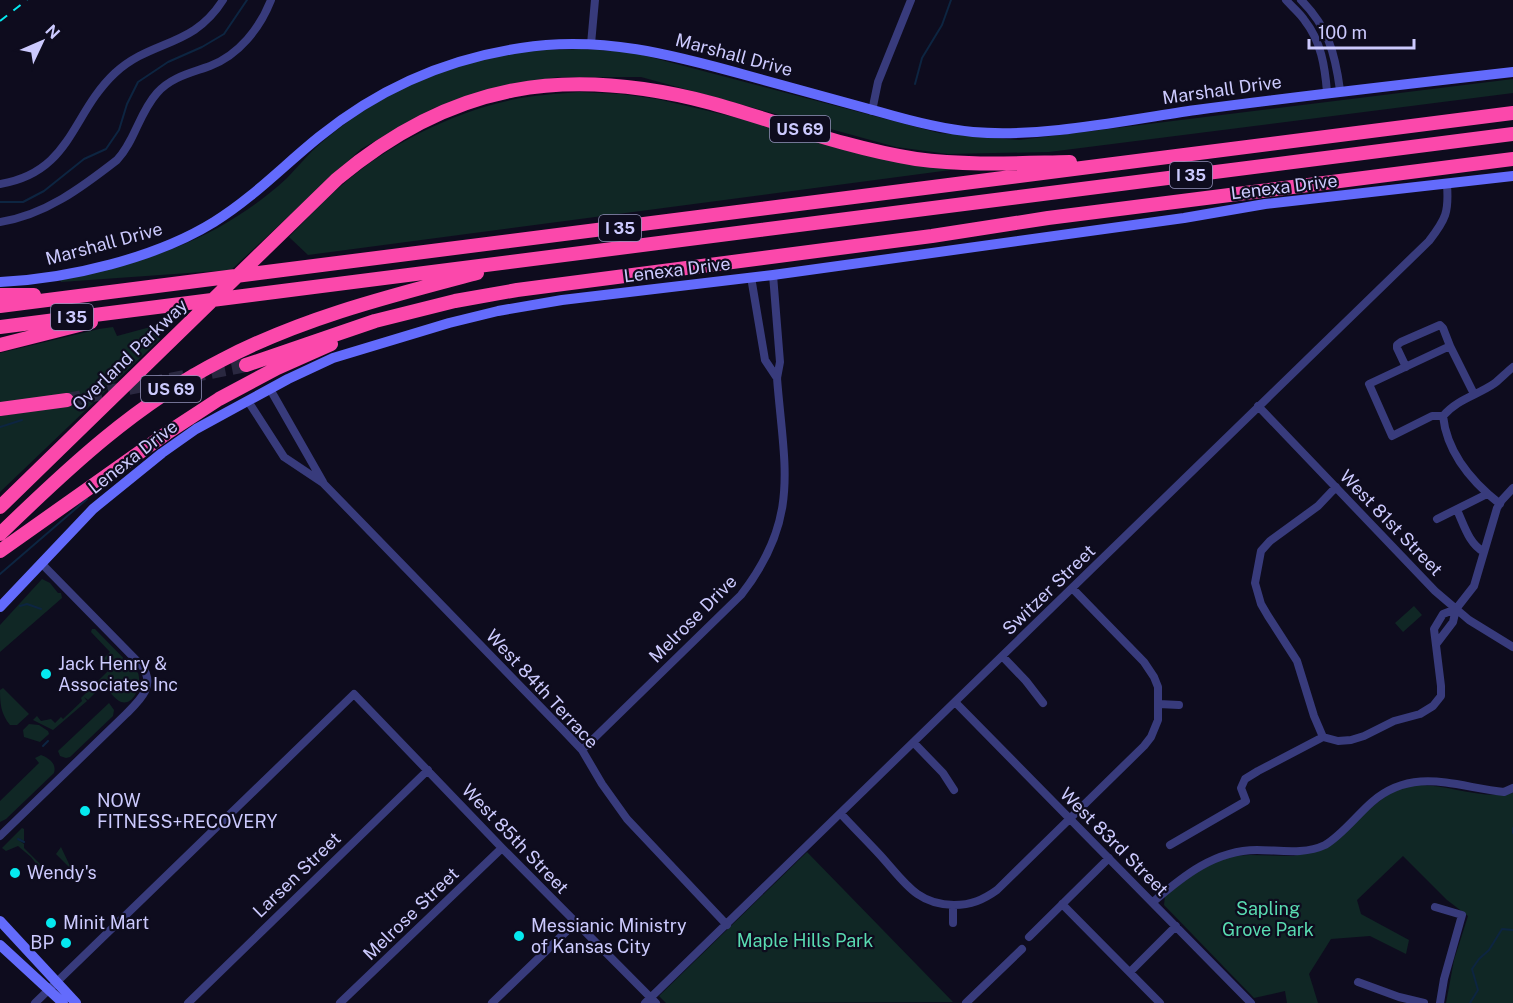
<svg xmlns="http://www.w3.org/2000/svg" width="1513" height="1003" viewBox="0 0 1513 1003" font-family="'Public Sans',sans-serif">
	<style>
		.green { fill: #102725 }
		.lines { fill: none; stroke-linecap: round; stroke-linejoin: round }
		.stream { stroke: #0d2541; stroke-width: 2 }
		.highway-tunnel { stroke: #2a2840; stroke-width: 14; stroke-dasharray: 14 7; stroke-linecap: butt }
		.street { stroke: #383b7c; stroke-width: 8 }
		.secondary { stroke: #636bfc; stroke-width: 10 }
		.highway { stroke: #fb48ab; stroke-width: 14 }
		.rail { stroke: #05e9ef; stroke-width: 2; stroke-dasharray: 9 8; stroke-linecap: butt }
		.poi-dot { fill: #05e9ef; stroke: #0e0c1e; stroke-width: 2 }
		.labels { text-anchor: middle; stroke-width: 4.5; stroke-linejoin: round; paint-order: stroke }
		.shield { fill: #0e0c1e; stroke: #9391bb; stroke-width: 1.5 }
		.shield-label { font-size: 16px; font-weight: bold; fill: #cccafe }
		.street-label { font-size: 18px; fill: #cccafe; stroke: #0e0c1e }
		.poi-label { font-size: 18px; fill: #cccafe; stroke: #0e0c1e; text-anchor: start }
		.park-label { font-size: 18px; fill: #59dbb1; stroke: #0e0c1e }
	</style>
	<rect width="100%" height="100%" fill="#0e0c1e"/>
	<path class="green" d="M581 49 631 52 939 133 1019 140 1513 79V93L1049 152 948 154 896 147 641 77H558L499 87 434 108 361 149 231 270 61 282 60 279C123 266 185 251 239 215 255 205 272 192 286 179 298 167 308 154 321 143 380 92 453 59 531 51 547 49 564 50 581 49Z
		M579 92 621 94 657 99 958 169 308 255 289 237C306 220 323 201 341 186 387 145 451 113 511 100 533 95 556 94 579 92Z
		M154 326 160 339 0 492V416L69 406 0 405V353L99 329 113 327 117 336Z
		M42 579 50 583 58 593H61L62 598 0 652V625Z
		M1414 606 1422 615 1403 632 1395 623Z
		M92 629H95L138 673C142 683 135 706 121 702 115 700 108 689 103 685L88 700 84 697 87 701 53 730 33 720 37 716 41 721 51 719 55 723 61 717 63 719 82 701 81 698 110 669 98 656 104 658 110 652 91 632Z
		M3 688 29 714 17 725H10C1 714 0 704 0 690Z
		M109 703 114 710 113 716 70 757 66 758 60 756 58 751Z
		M29 724 39 725 48 731 49 734 40 742 24 737 23 730Z
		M41 755C49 758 57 764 54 773L6 819 0 822V825V801L39 763 35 758Z
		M1419 785C1450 785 1482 800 1513 793V1003H1446L1454 960 1468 916 1447 900 1403 856 1357 900 1361 914 1409 940 1406 954 1370 936 1331 939 1309 974 1318 1003H1287L1285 991 1254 998 1164 905 1165 896 1198 871 1216 862 1232 856 1250 855 1293 856 1315 851 1390 793 1405 787Z
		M22 828 24 829V841L18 838 17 839 24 844V848L50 874 53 870 54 875 47 878 31 857 18 846 6 851 2 848Z
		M61 847 69 864 78 876 75 882 71 879 74 878 75 873 56 854Z
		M807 852 953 1002 666 1003 659 996Z"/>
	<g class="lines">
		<path class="stream" d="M915 84 922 58 942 25 951 0
			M0 202H23L44 191 84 159 106 149 119 130 127 104 138 82 168 62 202 47 224 34 247 0
			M0 427 22 420
			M0 574 87 499
			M20 606 27 604 41 609
			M43 746 48 741
			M1513 828V833
			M18 839 24 842
			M1470 1003 1478 990 1472 969 1479 959 1489 950 1502 929 1513 930"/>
		<path class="highway-tunnel" d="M67 400 246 365"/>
		<path class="street" d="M1286 0C1292 7 1300 13 1305 21 1321 41 1325 67 1327 92
			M1301 0C1328 27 1335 53 1340 90
			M591 44 595 0
			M872 111 878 82 911 0
			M0 184C72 172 71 114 115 73 152 39 193 48 223 0
			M0 222C45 215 81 188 117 160 135 141 139 113 157 93 171 77 191 73 210 66 239 55 260 28 271 0
			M751 277 765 360 777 378
			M1406 367 1397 348V345L1401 342 1440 325 1443 328 1450 346
			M270 389 323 482
			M248 401 284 457 323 483 563 730 582 750 602 784 627 819 727 925
			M1258 406 1435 591 1469 620 1513 647
			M1443 416H1432L1392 436 1369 384 1450 346 1474 394
			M1500 504C1472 482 1447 453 1443 416 1457 399 1478 395 1495 383 1501 378 1507 372 1513 367
			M1457 510C1464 525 1469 544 1484 552
			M1437 519 1487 494
			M1437 643 1453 622 1456 609 1474 586 1497 508 1502 500 1513 488
			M1003 657 1026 681 1043 703
			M956 703 1251 1003
			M1159 704 1179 705
			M1323 737 1314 716 1297 661 1268 616 1261 604 1255 583 1261 551 1270 541 1318 506 1336 487
			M914 743 943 773 954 790
			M582 750 741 595C801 518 784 467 777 378L780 362 773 275
			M841 814C854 828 867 841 880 855 903 880 916 905 954 905 971 905 983 900 997 890L1144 746 1151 737 1158 720V687L1154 677 1144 662 1073 589
			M0 836 126 714C140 700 156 686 142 666L41 563
			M1170 845 1246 801 1241 788 1245 779 1258 771 1323 737 1338 741 1351 740 1364 736 1394 721 1420 714 1433 706 1441 696V686L1434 629 1443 614 1456 609
			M1153 902C1183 876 1215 850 1257 850 1279 850 1304 855 1325 845 1341 836 1358 814 1372 802 1414 766 1456 787 1504 792L1513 788
			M1062 904 1160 1003
			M1435 907 1462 915 1444 979 1440 1003
			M953 923V905
			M1029 937 1109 858
			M1130 972 1176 926
			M1358 982 1399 997 1424 1003
			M35 1003 354 694 502 848 656 1003
			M188 1003 428 770
			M340 1003 502 848
			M492 1003 575 923
			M645 1003 1429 241C1446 219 1449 212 1447 185
			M966 1003 1022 949"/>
		<path class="secondary" d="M0 282C68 279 156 258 214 222 254 197 283 166 319 137 378 89 446 59 521 48 600 35 674 55 749 76 792 88 836 100 880 112 911 121 941 129 973 132 1044 138 1125 120 1196 110 1301 96 1407 84 1513 72
			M0 607 93 509 162 453 196 429 288 379 333 358 449 323 498 311 562 300 773 275 1184 218 1265 204 1513 176
			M0 921 76 1003
			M0 945 63 1003"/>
		<path class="highway" d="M0 295H34
			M0 306 1513 113
			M0 327 1513 134
			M0 345 91 322
			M246 365 375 321 455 301 517 290 932 236 1048 218 1513 159
			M0 409 67 400
			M0 507 337 179C452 82 567 65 711 103 779 122 846 148 916 159 967 166 1019 163 1070 162
			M0 534C68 468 137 403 222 360 302 318 390 296 477 273
			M0 551 167 433 219 399 277 368 331 344"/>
		<path class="rail" d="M0 21 27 0"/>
	</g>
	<g class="poi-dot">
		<circle cx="46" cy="674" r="6"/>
		<circle cx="85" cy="811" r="6"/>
		<circle cx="15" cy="873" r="6"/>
		<circle cx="51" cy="923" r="6"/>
		<circle cx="519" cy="936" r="6"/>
		<circle cx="66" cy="943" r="6"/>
	</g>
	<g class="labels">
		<g class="shield">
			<rect x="770" y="116" width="60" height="26" rx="4.5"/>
			<rect x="1170" y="162" width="42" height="26" rx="4.5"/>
			<rect x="599" y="215" width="42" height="26" rx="4.5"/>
			<rect x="51" y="304" width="42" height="26" rx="4.5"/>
			<rect x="141" y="376" width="60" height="26" rx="4.5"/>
		</g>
		<g class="shield-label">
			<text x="800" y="135">US 69</text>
			<text x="1191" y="181">I 35</text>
			<text x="620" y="234">I 35</text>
			<text x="72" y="323">I 35</text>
			<text x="171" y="395">US 69</text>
		</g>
		<g class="street-label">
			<text transform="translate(734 55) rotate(15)" y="6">Marshall Drive</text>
			<text transform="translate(1222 90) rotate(-8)" y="6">Marshall Drive</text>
			<text transform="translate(1284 187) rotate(-7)" y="6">Lenexa Drive</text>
			<text transform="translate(104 244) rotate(-15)" y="6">Marshall Drive</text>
			<text transform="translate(677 270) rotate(-7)" y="6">Lenexa Drive</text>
			<text transform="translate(130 355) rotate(-44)" y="6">Overland Parkway</text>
			<text transform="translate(133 457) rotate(-38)" y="6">Lenexa Drive</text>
			<text transform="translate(1391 523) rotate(46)" y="6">West 81st Street</text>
			<text transform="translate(1049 590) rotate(-44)" y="6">Switzer Street</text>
			<text transform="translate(693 619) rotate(-45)" y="6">Melrose Drive</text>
			<text transform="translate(542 689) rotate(47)" y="6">West 84th Terrace</text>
			<text transform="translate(515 839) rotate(46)" y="6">West 85th Street</text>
			<text transform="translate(1114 842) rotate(45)" y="6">West 83rd Street</text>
			<text transform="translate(297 875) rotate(-44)" y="6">Larsen Street</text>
			<text transform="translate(411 914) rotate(-44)" y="6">Melrose Street</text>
		</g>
		<g class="poi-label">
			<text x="58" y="670">Jack Henry &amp;<tspan x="58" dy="21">Associates Inc</tspan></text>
			<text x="97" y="807">NOW<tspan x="97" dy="21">FITNESS+RECOVERY</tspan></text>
			<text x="27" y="879">Wendy's</text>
			<text x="63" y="929">Minit Mart</text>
			<text x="531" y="932">Messianic Ministry<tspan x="531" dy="21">of Kansas City</tspan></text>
			<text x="54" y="949" text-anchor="end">BP</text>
		</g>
		<g class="park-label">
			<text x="1268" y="915">Sapling<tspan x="1268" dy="21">Grove Park</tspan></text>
			<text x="805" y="947">Maple Hills Park</text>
		</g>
	</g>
	<g transform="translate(42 42) rotate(46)" stroke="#0e0c1e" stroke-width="4.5" paint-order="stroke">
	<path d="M0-4.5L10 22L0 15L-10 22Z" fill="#cccafe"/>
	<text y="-9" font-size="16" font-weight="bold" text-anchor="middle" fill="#cccafe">N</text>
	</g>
	<path d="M1309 39v9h105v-9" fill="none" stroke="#cccafe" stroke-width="3"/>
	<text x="1318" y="39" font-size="18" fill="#cccafe" stroke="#0e0c1e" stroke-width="4.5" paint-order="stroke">100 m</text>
</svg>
